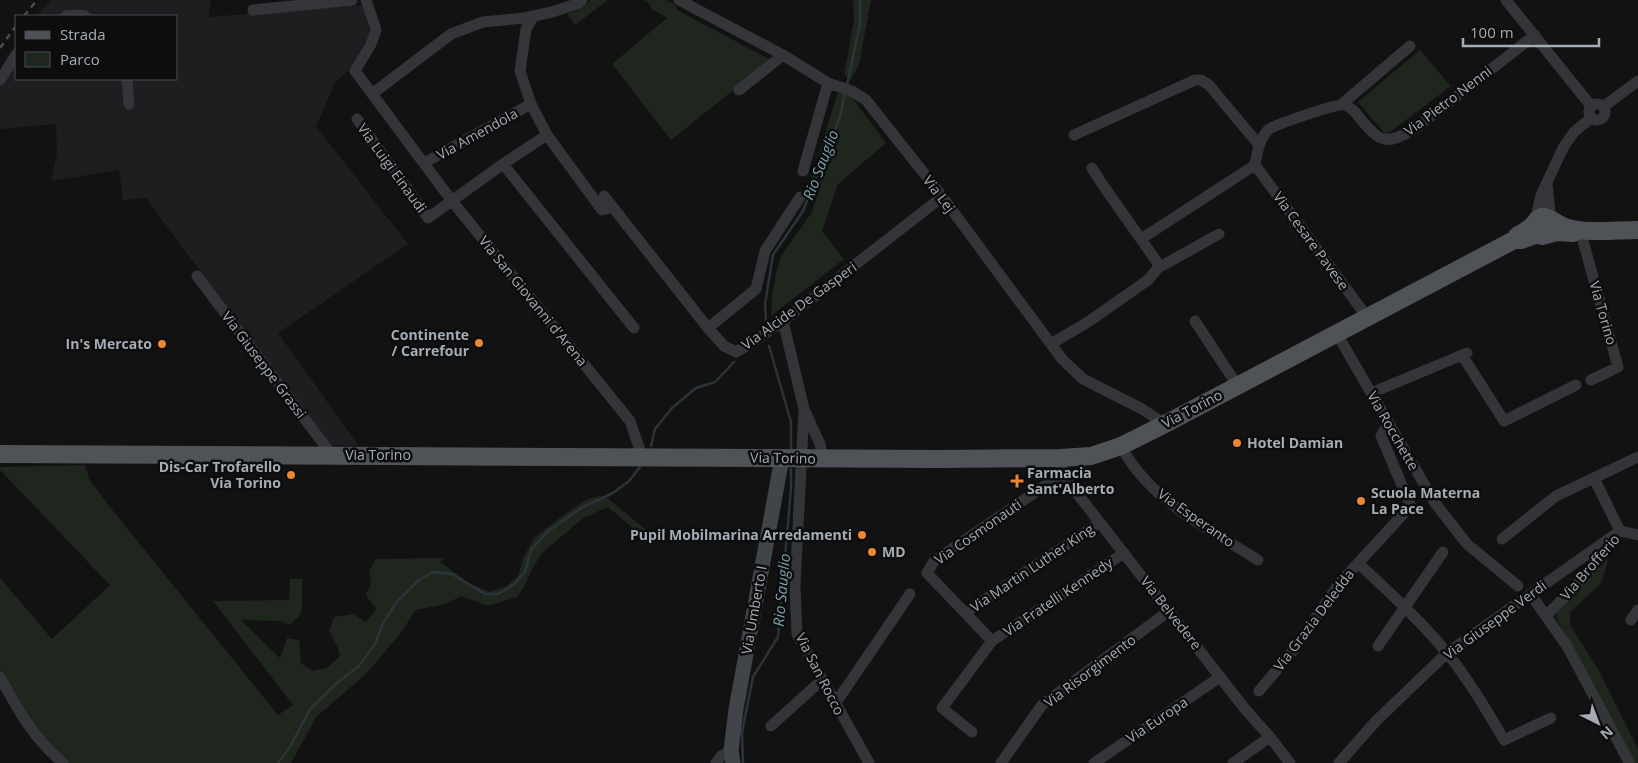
<svg xmlns="http://www.w3.org/2000/svg" width="1638" height="763" viewBox="0 0 1638 763" font-family="'Open Sans',sans-serif">
	<style>
		.built { fill: #1e1e20 }
		.green { fill: #1f261e }
		.lines { fill: none; stroke-linecap: round; stroke-linejoin: round }
		.stream { stroke: #2b3539; stroke-width: 2.5 }
		.street { stroke: #333538; stroke-width: 11 }
		.secondary { stroke: #414448; stroke-width: 15 }
		.primary { stroke: #4f5357; stroke-width: 18 }
		.rail { stroke: #4a4d51; stroke-width: 2.5; stroke-dasharray: 6 5; stroke-linecap: butt }
		.poi-dot { fill: #eb8632; stroke: #0d0d0e; stroke-width: 2 }
		.labels { text-anchor: middle; stroke-width: 5; stroke-linejoin: round; paint-order: stroke }
		.street-label { font-size: 14px; fill: #a4acb4; stroke: #0d0d0e }
		.poi-label { font-size: 14px; font-weight: bold; fill: #a4acb4; stroke: #0d0d0e; text-anchor: end }
		.water-label { font-size: 15px; font-style: italic; fill: #7ba1ae; stroke: #0d0d0e }
	</style>
	<rect width="100%" height="100%" fill="#121213"/>
	<path class="built" d="M51 0H211L208 17 362 5 370 33 351 68 335 83 316 126 408 244 278 333 359 446 329 445 146 198 123 200 119 170 51 181 57 154 56 124 0 129V70L16 44V79H176V16H36Z"/>
	<path class="green" d="M591 0H608L575 25 567 14 580 9Z
		M644 0H665L676 5 677 10 771 60 671 140 612 64 667 18 652 9 648 2Z
		M853 0H871L859 65 851 80 844 74 854 21Z
		M1420 50 1451 86 1386 135 1358 102Z
		M838 92 851 96 886 143 838 184 822 231 844 259 771 316 772 295 777 269 781 256 812 212 819 189 809 186Z
		M85 465 89 479 110 507 278 715 293 705 213 601 289 600 290 579H302V608L300 615 290 625 281 621 241 620 280 658 287 638 299 640 301 663 313 671 327 668 340 656 338 648 329 631 334 617 353 614 366 622 376 609 366 595 371 584 369 572 375 559 445 558 440 562 469 583 489 592 507 586 518 576 524 556 535 537 565 514 588 499 600 496 607 498 654 536 651 543 608 507 583 518 543 552 532 569 524 587 517 597 488 606 461 596 446 604 416 610 399 635 366 674 317 716 291 763H67L29 721 0 669V578L52 639 110 585 0 470V467Z
		M1604 556 1608 562 1601 583 1570 613V625L1598 669 1638 749V763H1634L1611 724 1556 617 1557 610Z"/>
	<g class="lines">
		<path class="stream" d="M847 85 860 24V0
			M766 322 765 304 773 255 803 211 840 117 845 93
			M769 346 791 422V452
			M651 446 655 429 672 408 696 388 715 382 734 362
			M278 763 290 747 310 709 338 682 358 667 375 644 383 623 396 603 420 579 433 572 452 574 485 594H498L513 585 525 572 531 550 547 532 581 508 613 493 629 481 640 467
			M743 763 742 732 753 677 778 637 791 489V469"/>
		<path class="street" d="M366 0 376 30 371 44 355 71 452 201 630 421 642 456
			M679 0 783 55 828 83 852 91 866 100 938 191 1062 359 1083 379 1142 409 1165 424
			M1506 0 1591 106
			M253 10 352 0
			M66 16 77 15 85 16
			M533 17 526 29 520 71 531 104 547 135 602 210 613 207
			M127 79 129 104
			M0 80 16 55
			M739 90 783 55
			M372 94 451 34 483 22 524 18 552 12 579 3 582 0
			M1589 112a8 8 0 1 1 16 0a8 8 0 1 1-16 0Z
			M1342 104 1410 46
			M1603 107 1638 81
			M357 119 428 218 503 164 547 135
			M1074 135 1195 80H1201L1209 85 1259 145
			M424 163 531 104
			M503 164 634 328
			M1255 165 1367 317
			M803 171 828 83
			M1547 184 1550 213 1552 222
			M604 196 708 328 724 346 736 352 759 338 783 321 942 197
			M1535 222 1541 195 1563 148 1574 132 1591 118
			M1580 230 1618 367 1591 380
			M1141 239 1255 165C1257 154 1259 139 1268 130 1274 125 1337 103 1344 105 1351 107 1354 111 1359 117 1380 143 1386 146 1416 128L1535 35
			M1158 268 1219 234
			M197 276 332 455
			M783 321 804 409 820 444 823 458
			M1195 321 1237 385
			M708 328 756 289 765 251 800 197
			M1337 334 1435 503 1467 544 1518 586
			M1051 344 1088 322 1148 280 1158 268 1157 262 1100 181 1092 168
			M1462 355 1504 421 1576 385
			M1371 393 1467 353
			M804 409 795 586 797 634 869 763
			M1121 446C1149 500 1209 529 1258 560
			M1062 467V474L1245 709 1270 737 1290 763
			M1594 478 1620 531
			M1620 531 1638 535
			M1502 539 1556 496 1638 457
			M1358 563C1389 592 1421 621 1447 653 1469 680 1487 711 1504 740L1551 718
			M1536 602 1567 646 1629 762
			M965 613 1099 523
			M1546 616 1584 577 1611 542
			M1631 620 1638 610
			M992 641 1124 553
			M1378 646 1443 552
			M0 677C18 710 33 738 63 763
			M1259 691 1296 647 1338 585 1406 511 1410 504 1381 436 1389 423
			M835 704 910 594
			M771 726 822 680
			M972 732 942 708 992 641 927 573 934 561 1062 474
			M716 763 721 756 731 751
			M1001 763 1042 705 1169 611
			M1094 763 1220 677
			M1233 763 1270 737
			M1339 763 1376 721 1447 653 1620 531"/>
		<path class="secondary" d="M733 763 731 751 736 709 782 458"/>
		<path class="primary" d="M1517 236C1522 233 1529 229 1533 225 1536 222 1536 219 1541 217 1547 215 1558 225 1565 227 1587 234 1615 230 1638 230
			M0 454 939 459 1061 458 1091 456 1121 446 1165 424 1514 240H1521L1538 234 1542 236 1557 232 1573 233 1580 230"/>
		<path class="rail" d="M24 16 37 0
			M0 48 16 26"/>
	</g>
	<g class="poi-dot">
		<circle cx="479" cy="343" r="5"/>
		<circle cx="162" cy="344" r="5"/>
		<circle cx="1237" cy="443" r="5"/>
		<circle cx="291" cy="475" r="5"/>
		<path d="M1014.5 473.5h5v5h5v5h-5v5h-5v-5h-5v-5h5z"/>
		<circle cx="1361" cy="501" r="5"/>
		<circle cx="862" cy="535" r="5"/>
		<circle cx="872" cy="552" r="5"/>
	</g>
	<g class="labels">
		<g class="street-label">
			<text transform="translate(1448 101) rotate(-37)" y="5">Via Pietro Nenni</text>
			<text transform="translate(477 134) rotate(-29)" y="5">Via Amendola</text>
			<text transform="translate(392 168) rotate(54)" y="5">Via Luigi Einaudi</text>
			<text transform="translate(939 194) rotate(53)" y="5">Via Lej</text>
			<text transform="translate(1311 241) rotate(54)" y="5">Via Cesare Pavese</text>
			<text transform="translate(533 301) rotate(51)" y="5">Via San Giovanni d'Arena</text>
			<text transform="translate(799 306) rotate(-36)" y="5">Via Alcide De Gasperi</text>
			<text transform="translate(1603 313) rotate(74)" y="5">Via Torino</text>
			<text transform="translate(264 365) rotate(53)" y="5">Via Giuseppe Grassi</text>
			<text transform="translate(1192 409) rotate(-28)" y="5">Via Torino</text>
			<text transform="translate(1393 431) rotate(60)" y="5">Via Rocchette</text>
			<text x="378" y="460">Via Torino</text>
			<text transform="translate(783 458) rotate(1)" y="5">Via Torino</text>
			<text transform="translate(1196 518) rotate(35)" y="5">Via Esperanto</text>
			<text transform="translate(978 532) rotate(-35)" y="5">Via Cosmonauti</text>
			<text transform="translate(1590 567) rotate(-49)" y="5">Via Brofferio</text>
			<text transform="translate(1032 568) rotate(-34)" y="5">Via Martin Luther King</text>
			<text transform="translate(1058 597) rotate(-34)" y="5">Via Fratelli Kennedy</text>
			<text transform="translate(754 610) rotate(-80)" y="5">Via Umberto I</text>
			<text transform="translate(1171 613) rotate(52)" y="5">Via Belvedere</text>
			<text transform="translate(1314 620) rotate(-53)" y="5">Via Grazia Deledda</text>
			<text transform="translate(1495 620) rotate(-36)" y="5">Via Giuseppe Verdi</text>
			<text transform="translate(1090 671) rotate(-37)" y="5">Via Risorgimento</text>
			<text transform="translate(820 674) rotate(63)" y="5">Via San Rocco</text>
			<text transform="translate(1157 720) rotate(-34)" y="5">Via Europa</text>
		</g>
		<g class="poi-label">
			<text x="469" y="340">Continente<tspan x="469" dy="16">/ Carrefour</tspan></text>
			<text x="152" y="349">In's Mercato</text>
			<text x="1247" y="448" text-anchor="start">Hotel Damian</text>
			<text x="281" y="472">Dis-Car Trofarello<tspan x="281" dy="16">Via Torino</tspan></text>
			<text x="1027" y="478" text-anchor="start">Farmacia<tspan x="1027" dy="16">Sant'Alberto</tspan></text>
			<text x="1371" y="498" text-anchor="start">Scuola Materna<tspan x="1371" dy="16">La Pace</tspan></text>
			<text x="852" y="540">Pupil Mobilmarina Arredamenti</text>
			<text x="882" y="557" text-anchor="start">MD</text>
		</g>
		<g class="water-label">
			<text transform="translate(821 165) rotate(-69)" y="5">Rio Sauglio</text>
			<text transform="translate(782 590) rotate(-85)" y="5">Rio Sauglio</text>
		</g>
	</g>
	<rect x="15" y="15" width="162" height="65" fill="#0d0d0e" stroke="#494d50"/>
	<rect x="25" y="31" width="25" height="8" fill="#4f5357" stroke="#494d50"/>
	<text x="60" y="40" font-size="15" fill="#a4acb4">Strada</text>
	<rect x="25" y="52" width="25" height="15" fill="#1f261e" stroke="#494d50"/>
	<text x="60" y="65" font-size="15" fill="#a4acb4">Parco</text>
	<g transform="translate(1598 723) rotate(138)" stroke="#0d0d0e" stroke-width="4" paint-order="stroke">
	<path d="M0-4L9 19L0 12L-9 19Z" fill="#a4acb4"/>
	<text y="-8" font-size="14" font-weight="bold" text-anchor="middle" fill="#a4acb4">N</text>
	</g>
	<path d="M1463 38v8h136v-8" fill="none" stroke="#a4acb4" stroke-width="2.5"/>
	<text x="1470" y="38" font-size="15" fill="#a4acb4" stroke="#0d0d0e" stroke-width="4" paint-order="stroke">100 m</text>
</svg>
